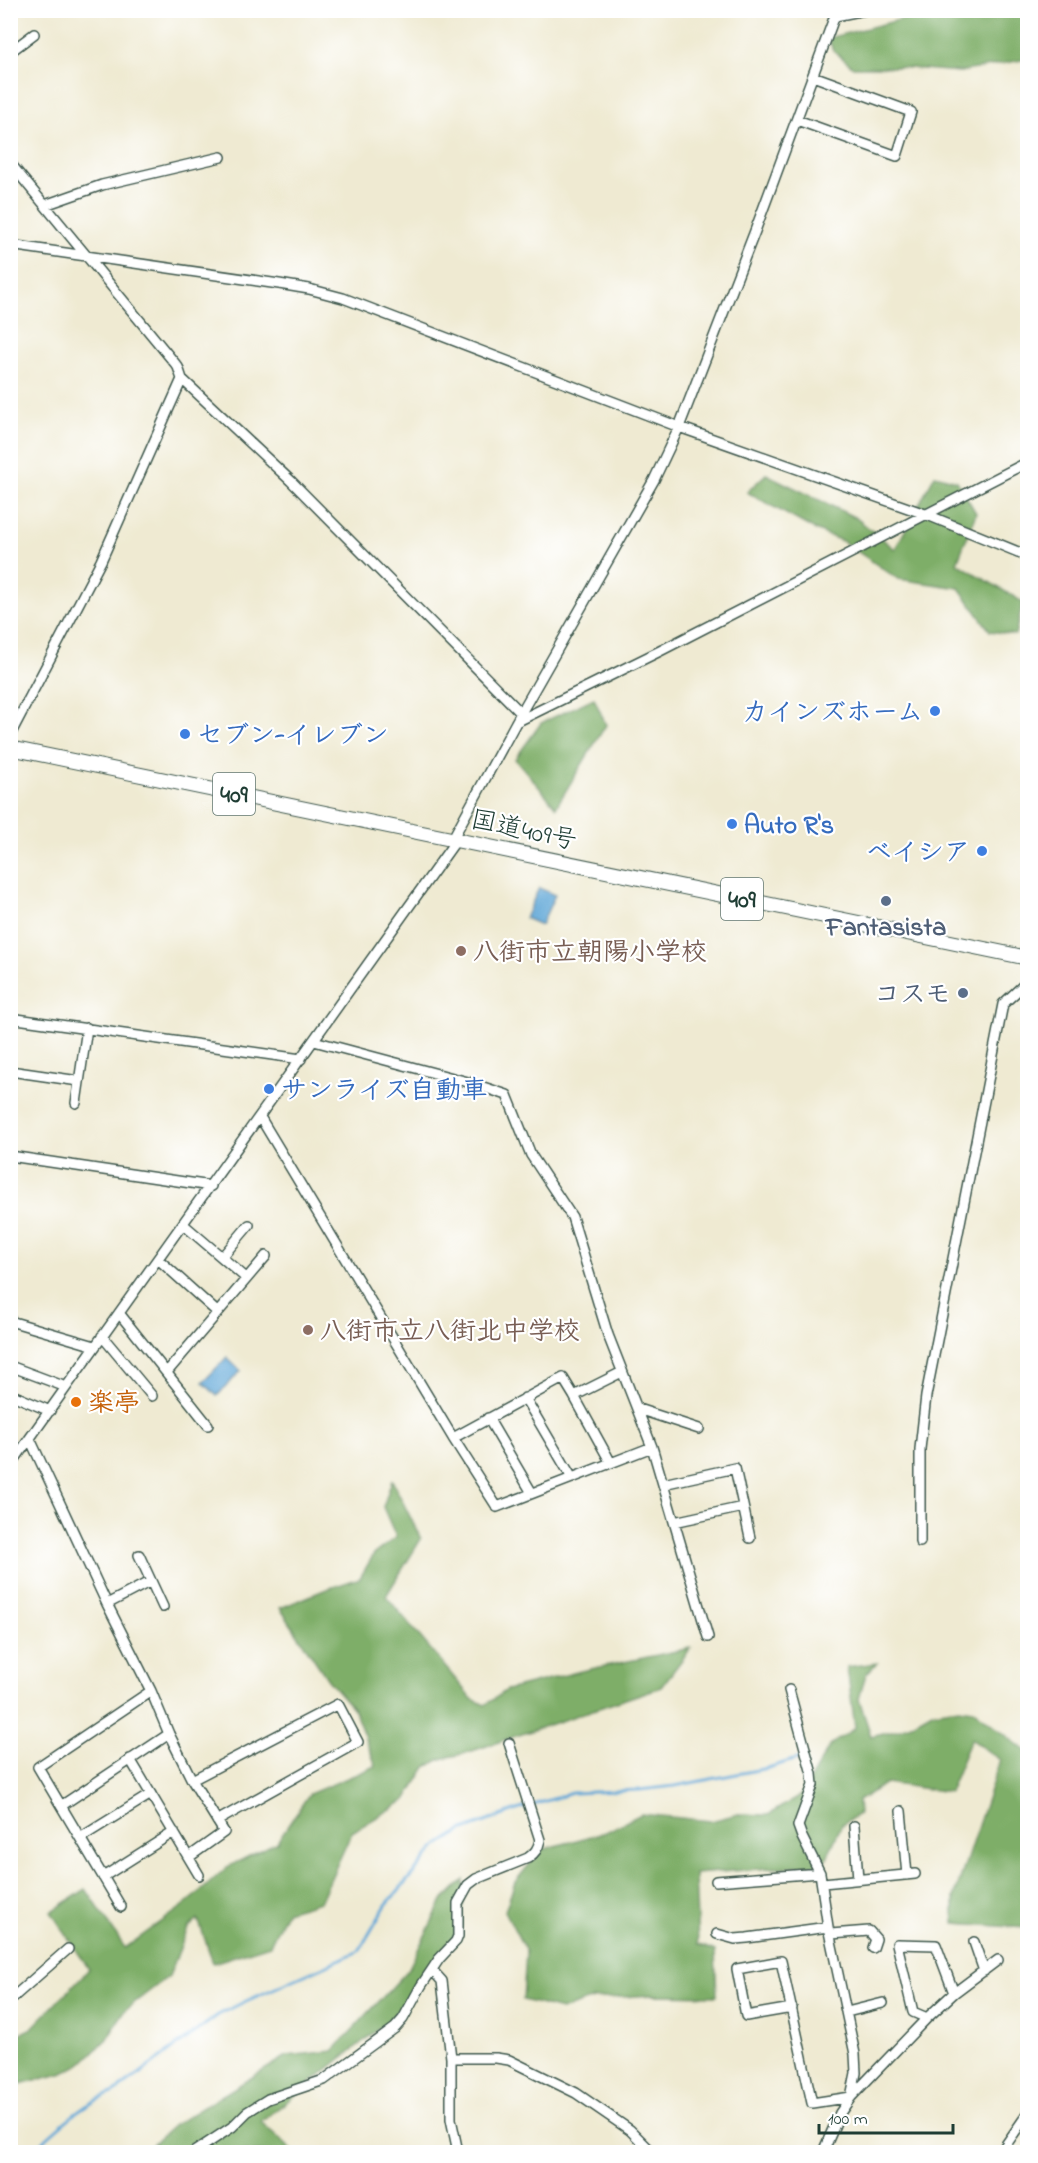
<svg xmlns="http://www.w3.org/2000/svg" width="1038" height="2163" viewBox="0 0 1038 2163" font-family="'Indie Flower','Klee One',sans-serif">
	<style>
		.forest { fill: #7eae68; stroke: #4e764e; stroke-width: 1.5 }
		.water { fill: #61a7d7; stroke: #407286; stroke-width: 1.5 }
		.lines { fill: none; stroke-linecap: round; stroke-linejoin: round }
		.stream { stroke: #61a7d7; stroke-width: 3 }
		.minor-casing { stroke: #3e574c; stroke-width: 12 }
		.highway-casing { stroke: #3e574c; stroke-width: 16 }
		.minor { stroke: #fff; stroke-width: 9 }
		.highway { stroke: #fff; stroke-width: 14 }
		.shop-dot { fill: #3f7fe0; stroke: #fff; stroke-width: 2 }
		.service-dot { fill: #5c6f8a; stroke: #fff; stroke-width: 2 }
		.education-dot { fill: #8d6e63; stroke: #fff; stroke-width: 2 }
		.food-dot { fill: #e8710a; stroke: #fff; stroke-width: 2 }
		.labels { text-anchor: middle; stroke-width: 4.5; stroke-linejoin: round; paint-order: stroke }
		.shield { fill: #fff; stroke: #627771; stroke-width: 1.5 }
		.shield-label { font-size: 24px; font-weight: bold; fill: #1f3d34 }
		.shop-label { font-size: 26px; font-weight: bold; fill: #366cbe; stroke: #fff; text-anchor: start }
		.street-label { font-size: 26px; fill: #1f3d34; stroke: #fff }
		.service-label { font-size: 26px; font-weight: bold; fill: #4e5e75; stroke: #fff }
		.education-label { font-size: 26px; font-weight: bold; fill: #785e54; stroke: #fff; text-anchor: start }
		.food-label { font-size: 26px; font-weight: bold; fill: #c56008; stroke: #fff; text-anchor: start }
	</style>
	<rect width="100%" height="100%" fill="#fff"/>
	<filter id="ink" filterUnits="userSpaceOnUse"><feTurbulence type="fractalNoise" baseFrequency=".0167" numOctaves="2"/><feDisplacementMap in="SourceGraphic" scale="12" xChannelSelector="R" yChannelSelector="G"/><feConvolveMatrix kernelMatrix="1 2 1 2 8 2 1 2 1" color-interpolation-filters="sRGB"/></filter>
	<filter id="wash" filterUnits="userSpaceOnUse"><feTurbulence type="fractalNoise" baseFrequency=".008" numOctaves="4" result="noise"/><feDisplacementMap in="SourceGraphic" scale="24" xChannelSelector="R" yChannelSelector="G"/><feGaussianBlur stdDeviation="1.35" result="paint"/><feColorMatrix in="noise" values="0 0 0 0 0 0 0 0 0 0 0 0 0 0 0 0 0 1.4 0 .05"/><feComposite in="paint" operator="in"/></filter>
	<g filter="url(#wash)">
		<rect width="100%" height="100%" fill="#efead2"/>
		<path class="forest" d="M934 11H1027V59L960 72 897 67H853L833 50 828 38Z
			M766 474 856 518 895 549 935 475 957 481 976 513 957 563 1023 602 1015 635 990 631 959 588 898 579 842 541 815 530 747 492Z
			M594 698 606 725 556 807 515 759 541 723Z
			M392 1480 421 1539 386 1596 472 1699 485 1705 507 1690 581 1671 691 1648 661 1687 466 1753 441 1759 426 1767 406 1800 352 1832 320 1902 286 1912 270 1945 213 1963 198 1919 188 1928 169 1976 125 2010 106 2040 81 2064 61 2074 11 2086V2038L32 2028 89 1969 51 1912 86 1889 125 1948 190 1901 227 1867 277 1842 309 1794 376 1766 354 1710 328 1680 280 1608 324 1590 360 1578 374 1554 396 1537 383 1507Z
			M877 1663 866 1674 859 1699 871 1736 904 1728 932 1712 959 1708 974 1710 1027 1752V1928L954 1923V1897L1000 1760 971 1739 949 1792 886 1783 858 1801 859 1814 842 1824 824 1864 695 1874 698 1944 715 1951 717 1996 652 1995 593 1999 561 2010 523 2000 526 1952 505 1911 515 1882 541 1850 606 1832 641 1814 711 1821 738 1814 768 1815 801 1795 830 1745 855 1728 847 1667Z
			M464 1880 462 1926 390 2020 261 2122 294 2152H144L175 2124 287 2056 333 2051 408 1970 442 1901Z"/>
		<path class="water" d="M539 888 555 895 541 925 525 918Z
			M227 1357 241 1371 217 1396 203 1382Z"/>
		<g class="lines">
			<path class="stream" d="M31 2152C58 2128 81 2104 115 2092L218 2015 246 2001 359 1951 386 1905 435 1848 461 1831 517 1810 572 1793 639 1790 675 1786 768 1768 803 1757"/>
		</g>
	</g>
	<g filter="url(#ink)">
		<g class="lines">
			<g class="minor-casing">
				<path id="minor" d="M835 16 865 10
					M10 52 34 34
					M797 120 897 156 911 112 813 76
					M10 163 178 367 182 379 291 481 521 713
					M45 205 102 185 221 157
					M10 245 279 284 309 289 343 298 679 427 925 514 1028 556
					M516 722 660 651 1028 462
					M10 735 101 561 182 379
					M453 838 521 713 654 480 679 427 755 231 837 10
					M10 1018 301 1059
					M314 1041 468 1082 507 1095 531 1155 572 1217 608 1335 652 1447 708 1637
					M10 1071 79 1081
					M76 1103 87 1028
					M260 1117 453 1438 497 1507 652 1447
					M10 1156 211 1186
					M183 1224 246 1278
					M222 1257 249 1225
					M158 1259 217 1312
					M119 1313 208 1425
					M10 1321 95 1346
					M102 1336 152 1396
					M10 1366 66 1387
					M167 1372 266 1256
					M10 1394 50 1411
					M574 1396 611 1463
					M525 1398 572 1478
					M638 1409 699 1429
					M488 1418 532 1493
					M453 1438 563 1378 574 1396 622 1372
					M30 1439 107 1604 151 1691 169 1734 192 1780 224 1832 189 1857
					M10 1466 457 839
					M663 1484 735 1468 750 1538
					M674 1522 743 1507
					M920 1542V1449L926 1396 1003 1004 1028 981
					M139 1555 163 1607
					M107 1604 151 1581
					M789 1690 812 1774 813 1785 798 1826 802 1837 820 1873 828 1927 855 2054 856 2073 851 2097 812 2103 781 1961 737 1969 746 2016 792 2008
					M130 1759 199 1875
					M192 1780 338 1704 358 1742 217 1821
					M61 1806 169 1734
					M901 1811 907 1875
					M854 1826 858 1879
					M80 1838 151 1794
					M103 1877 174 1832
					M716 1881 820 1873
					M823 1883 915 1874
					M121 1907 38 1767 151 1691
					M717 1934 735 1939 747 1938 828 1927
					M831 1934 869 1931 876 1939 873 1948
					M974 1942 984 1971
					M432 1970 442 1981 451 2058V2119L458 2152
					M10 2000 68 1949
					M847 2012 883 2003
					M927 2018 913 2012 897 1944 936 1945 954 1993
					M451 2058H496L509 2060 576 2093 630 2130 652 2152
					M194 2152 232 2127 247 2112 268 2099 324 2080 395 2028 403 2019 421 1986 439 1959 456 1941 458 1936V1903L468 1885 476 1879 528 1858C535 1853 538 1849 540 1840L509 1743
					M823 2152 840 2113 851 2097 927 2018 954 1993 998 1960
					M1001 2152 1028 2113"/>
			</g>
			<g class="highway-casing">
				<path id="highway" d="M10 748 1028 958"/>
			</g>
			<use href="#minor" class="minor"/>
			<use href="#highway" class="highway"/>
		</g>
	</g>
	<g class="shop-dot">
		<circle cx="935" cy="711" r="6"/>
		<circle cx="185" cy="734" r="6"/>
		<circle cx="732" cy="824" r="6"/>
		<circle cx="982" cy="851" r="6"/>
		<circle cx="269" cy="1089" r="6"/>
	</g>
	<g class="service-dot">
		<circle cx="886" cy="901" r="6"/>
		<circle cx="963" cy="993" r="6"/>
	</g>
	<g class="education-dot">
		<circle cx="461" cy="951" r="6"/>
		<circle cx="308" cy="1330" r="6"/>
	</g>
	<circle class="food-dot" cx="76" cy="1402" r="6"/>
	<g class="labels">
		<g class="shield">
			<rect x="213" y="773" width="42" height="42" rx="4.5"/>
			<rect x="721" y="878" width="42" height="42" rx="4.5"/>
		</g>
		<g class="shield-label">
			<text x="234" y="802">409</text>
			<text x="742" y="907">409</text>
		</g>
		<g class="shop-label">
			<text x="923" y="720" text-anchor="end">カインズホーム</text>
			<text x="197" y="743">セブン-イレブン</text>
			<text x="744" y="833">Auto R's</text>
			<text x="970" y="860" text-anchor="end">ベイシア</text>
			<text x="281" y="1098">サンライズ自動車</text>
		</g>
		<g class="street-label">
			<text transform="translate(524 829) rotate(12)" y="9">国道409号</text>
		</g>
		<g class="service-label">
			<text x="886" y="935">Fantasista</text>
			<text x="951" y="1002" text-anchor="end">コスモ</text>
		</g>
		<g class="education-label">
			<text x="473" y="960">八街市立朝陽小学校</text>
			<text x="320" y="1339">八街市立八街北中学校</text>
		</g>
		<g class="food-label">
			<text x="88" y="1411">楽亭</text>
		</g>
	</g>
	<rect width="1038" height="2163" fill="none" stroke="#fff" stroke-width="36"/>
	<path d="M819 2124v9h134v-9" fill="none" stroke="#1f3d34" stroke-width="3"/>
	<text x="828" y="2124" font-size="18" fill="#1f3d34" stroke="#ffffff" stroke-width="4.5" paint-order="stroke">100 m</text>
</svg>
